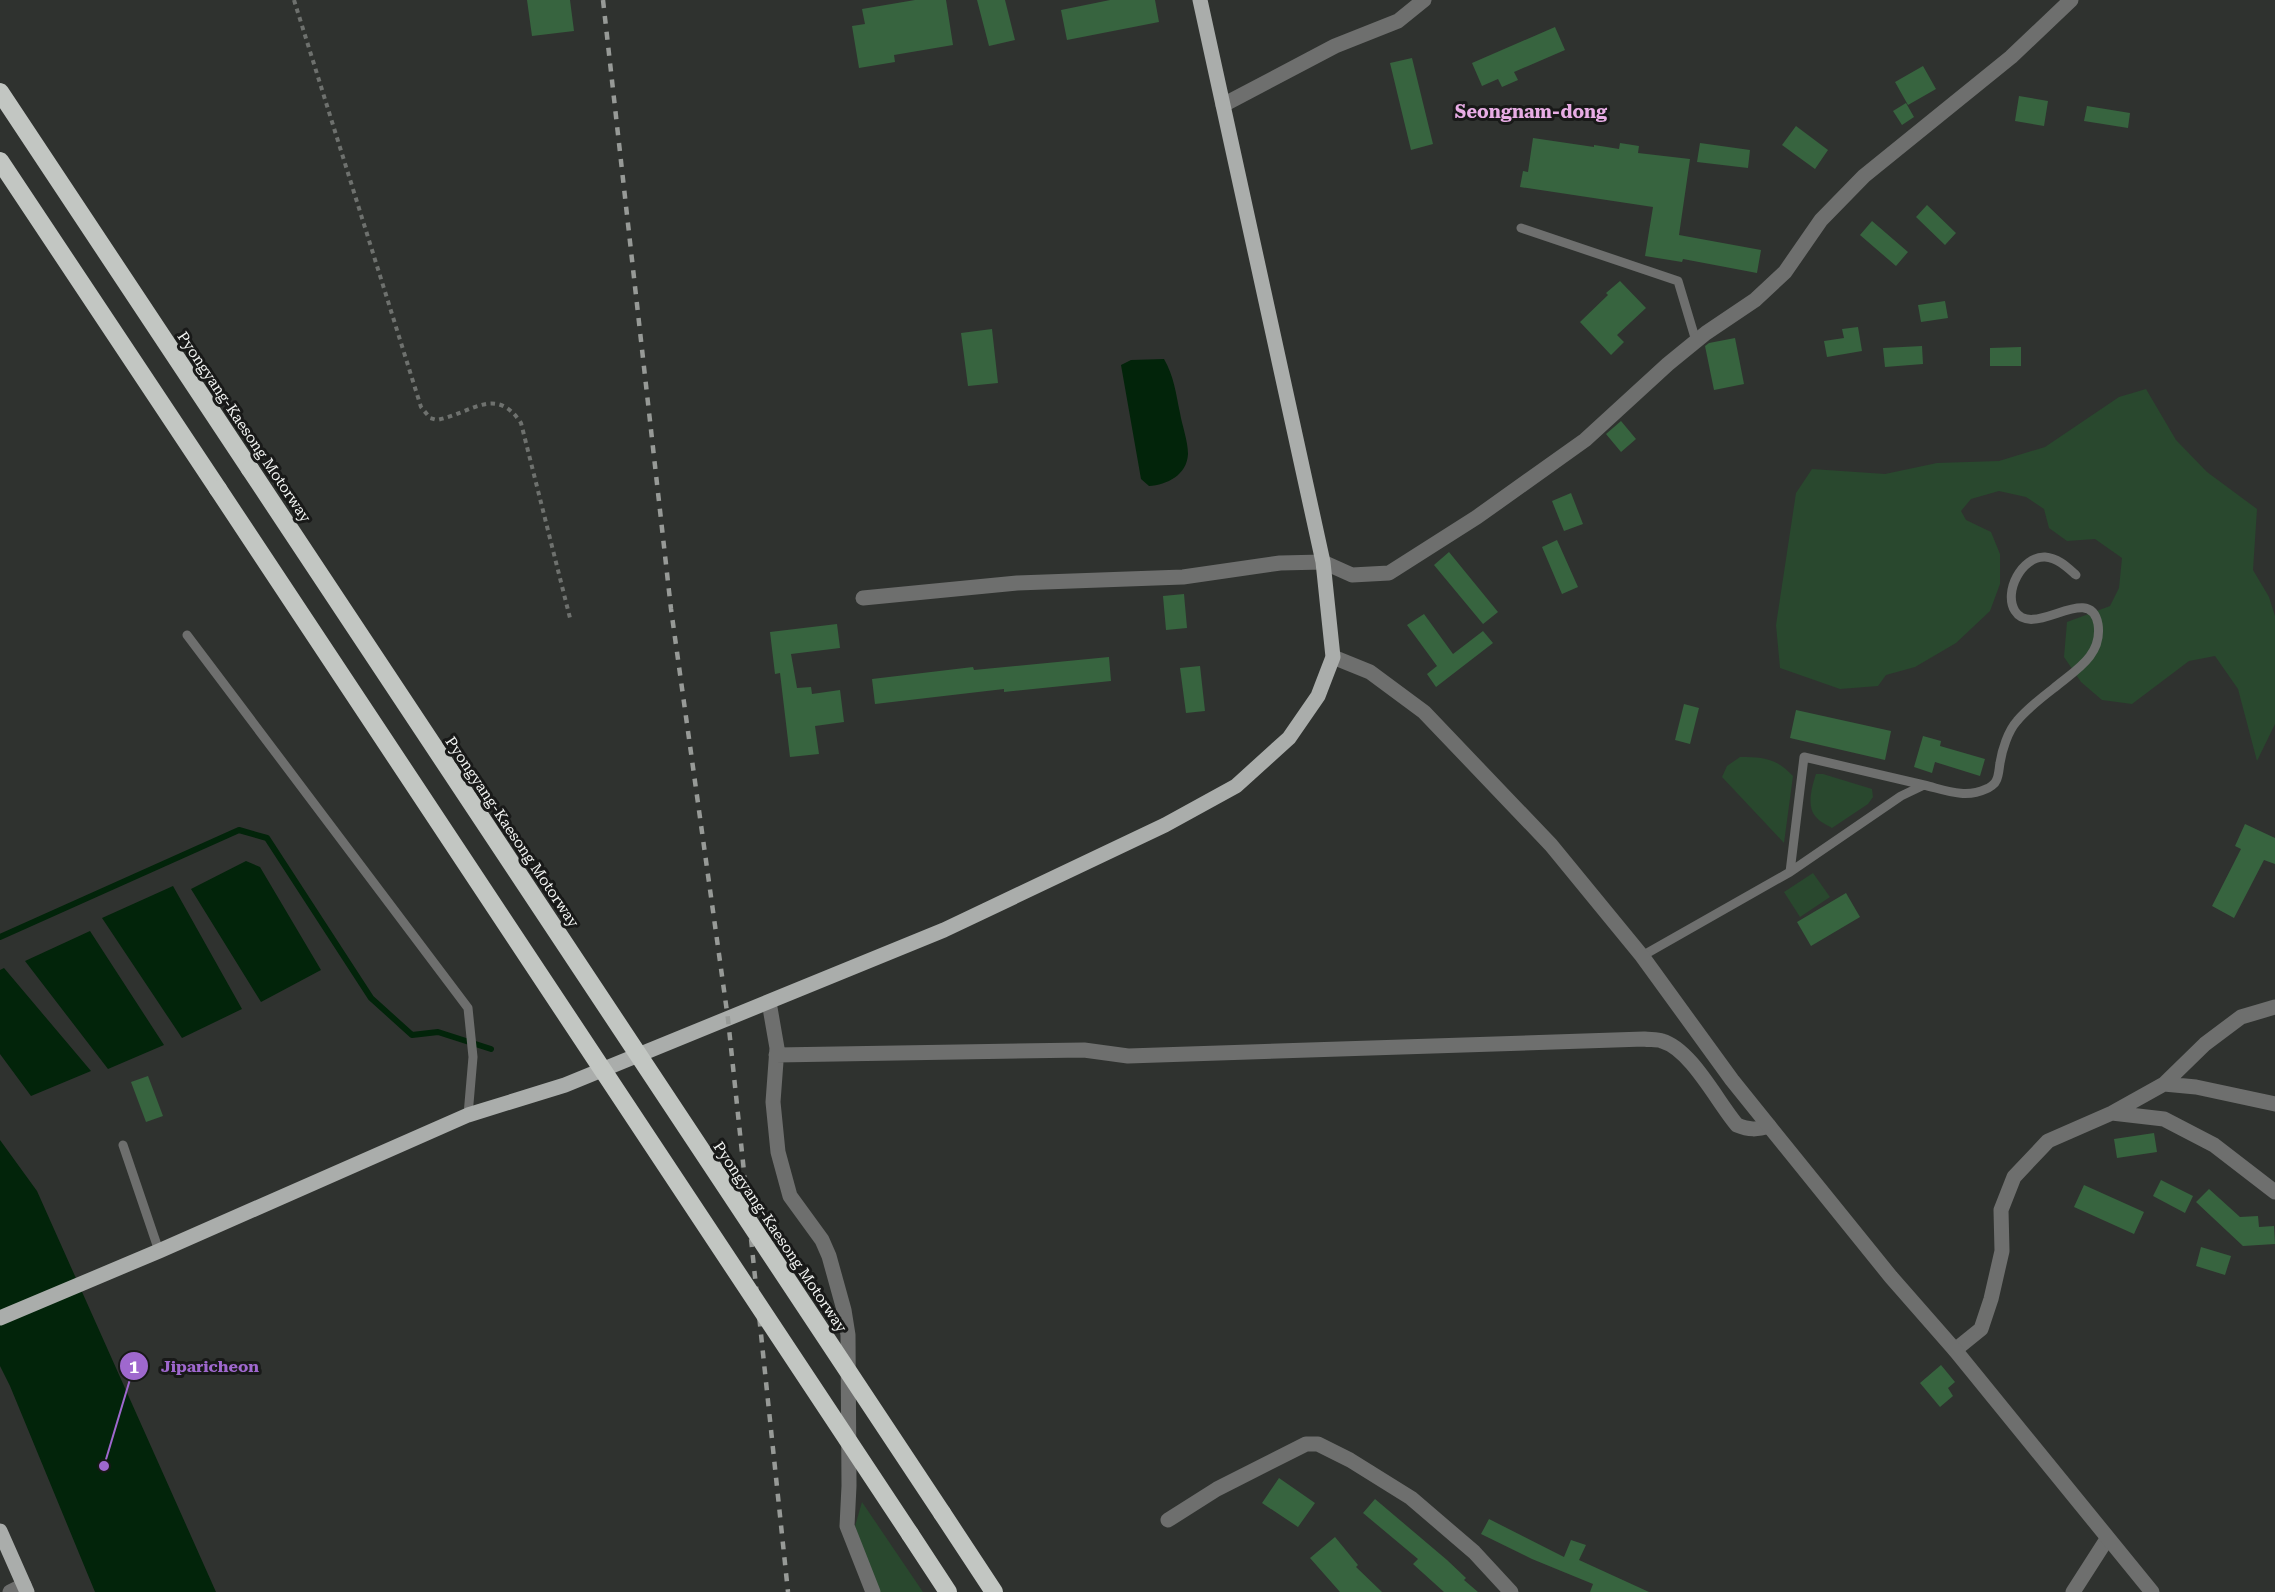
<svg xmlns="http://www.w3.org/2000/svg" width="2275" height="1592" viewBox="0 0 2275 1592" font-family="'Roboto Serif',serif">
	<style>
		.green { fill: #29482e }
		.water { fill: #02240a }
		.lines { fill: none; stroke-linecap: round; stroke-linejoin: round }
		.stream { stroke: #02240a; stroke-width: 6 }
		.building { fill: #37643f }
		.path { stroke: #6e716e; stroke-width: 4; stroke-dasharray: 4.5 4.5; stroke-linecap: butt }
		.service { stroke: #6e6f6e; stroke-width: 9 }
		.minor { stroke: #6e6f6e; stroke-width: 15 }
		.tertiary { stroke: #6e6f6e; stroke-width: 15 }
		.primary { stroke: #aaadab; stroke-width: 15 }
		.motorway { stroke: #c2c6c2; stroke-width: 18 }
		.rail { stroke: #979a97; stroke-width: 4.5; stroke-dasharray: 8 8; stroke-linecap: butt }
		.motorway-bridge { stroke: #c2c6c2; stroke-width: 18 }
		.labels { text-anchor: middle; stroke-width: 6; stroke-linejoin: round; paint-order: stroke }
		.street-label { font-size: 15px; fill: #f2f4f2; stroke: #181918 }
		.quarter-label { font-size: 18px; font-weight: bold; fill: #e8ade5; stroke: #181918 }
		.leader { fill: none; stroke: #9f68ce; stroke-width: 2 }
		.callout-dot { fill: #9f68ce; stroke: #181918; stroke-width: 2 }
		.mark-label { font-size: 18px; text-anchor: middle; font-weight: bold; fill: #fff }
		.callout-label { font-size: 16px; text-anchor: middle; font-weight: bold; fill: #9f68ce; stroke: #181918; stroke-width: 6; stroke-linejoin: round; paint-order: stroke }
	</style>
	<rect width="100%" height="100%" fill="#2f322f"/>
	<path class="green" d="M2146 389 2176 440 2207 472 2257 509 2253 570 2269 597 2275 616V724L2257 761 2238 689 2215 656 2189 661 2132 704 2102 700 2081 682 2064 657 2067 622 2110 606 2119 588 2122 558 2095 539 2067 541 2049 528 2044 509 2026 497 1999 491 1971 499 1961 511 1966 520 1991 532 2000 554V584L1990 611 1956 643 1915 667 1886 675 1878 686 1840 689 1780 668 1776 625 1796 493 1812 469 1885 474 1937 463 1999 461 2045 447 2119 397Z
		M1740 757C1763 757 1776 758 1793 776L1784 843 1722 777 1727 766Z
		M1816 774H1823L1872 789 1873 797 1868 804 1832 828C1827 825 1820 822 1816 817 1806 807 1812 786 1816 774Z
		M1813 873 1830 897 1800 917 1784 892Z
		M862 1502 923 1592H879L855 1526Z"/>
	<path class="water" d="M1164 359C1174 376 1176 394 1180 413 1182 425 1188 441 1188 454 1187 475 1167 485 1149 486L1141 479 1121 365 1131 360Z
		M246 861 260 867 321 970 261 1002 191 889Z
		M173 886 242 1009 182 1038 102 918Z
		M90 931 164 1045 108 1069 25 961Z
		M4 968 91 1071 31 1096 0 1054V970Z
		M0 1140 37 1191 216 1592H95L10 1386 0 1366Z"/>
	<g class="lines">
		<path class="stream" d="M0 937 239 830 267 838 371 998 412 1035 438 1032 491 1049"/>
	</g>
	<path class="building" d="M527 0H570L574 31 532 36Z
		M915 0H946L953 45 894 55 895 62 859 68 852 26 865 24 862 9Z
		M977 0H1005L1015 40 989 46Z
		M1110 0H1155L1159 22 1067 40 1061 10Z
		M1555 27 1565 50 1514 72 1518 80 1502 87 1498 79 1482 86 1472 63Z
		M1412 58 1433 144 1411 150 1390 63Z
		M1923 66 1936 89 1908 105 1895 82Z
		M2019 96 2048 101 2044 126 2015 121Z
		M1906 103 1914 117 1902 125 1893 111Z
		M2087 106 2130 113 2128 128 2084 121Z
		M1796 126 1828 150 1815 169 1782 145Z
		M1533 138 1594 147V145L1619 149 1620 143 1639 146 1638 153 1690 159 1679 235 1761 250 1757 273 1683 259 1682 262 1645 256 1653 207 1520 187 1523 171 1528 172Z
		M1700 143 1750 150 1748 168 1697 162Z
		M1927 205 1956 233 1945 245 1916 217Z
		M1872 221 1908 252 1896 266 1860 235Z
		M1620 281 1646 308 1617 335 1624 342 1611 355 1580 322 1608 295 1606 293Z
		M1945 301 1948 318 1921 322 1918 305Z
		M1858 327 1862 351 1827 357 1824 341 1844 338 1842 329Z
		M992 329 998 383 968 386 961 333Z
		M1735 338 1744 384 1714 390 1705 346 1709 343Z
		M1922 346 1923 364 1885 367 1883 348Z
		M2021 347V366H1990V348Z
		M1621 421 1636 439 1621 452 1606 434Z
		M1571 493 1583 524 1564 531 1552 501Z
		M1557 540 1578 587 1562 594 1542 547Z
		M1449 552 1498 612 1483 624 1434 565Z
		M1184 594 1187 628 1166 630 1163 596Z
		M1424 614 1453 654 1483 631 1493 643 1436 687 1427 674 1437 666 1407 625Z
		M837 624 840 648 791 654 797 688 811 687 812 694 840 690 844 722 815 726 819 754 790 757 780 673 775 674 770 632Z
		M1109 657 1111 681 1004 692V689L875 704 872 679 973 667 974 670Z
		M1200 666 1205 711 1186 713 1180 668Z
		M1684 704 1699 708 1690 744 1675 740Z
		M1796 710 1891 731 1885 760 1790 738Z
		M1923 736 1941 741 1940 746 1985 759 1980 776 1935 762 1932 773 1914 767Z
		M2245 824 2275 838V864L2264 860 2234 918 2212 906 2241 849 2235 846Z
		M1846 893 1860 917 1811 946 1797 922Z
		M148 1076 163 1116 146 1122 131 1082Z
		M2154 1133 2157 1152 2117 1158 2114 1139Z
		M2161 1180 2193 1196 2185 1213 2153 1196Z
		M2084 1185 2144 1212 2134 1234 2074 1207Z
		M2209 1189 2240 1217 2258 1216 2259 1227 2274 1226 2275 1244 2243 1246 2196 1202Z
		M2201 1247 2231 1256 2225 1275 2196 1266Z
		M1941 1365 1955 1382 1948 1388 1953 1396 1940 1407 1920 1383Z
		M1279 1478 1315 1503 1298 1527 1262 1503Z
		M1375 1499 1447 1560 1466 1578 1464 1580 1478 1592H1444L1413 1564 1418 1559 1363 1513Z
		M1489 1519 1564 1557 1571 1540 1586 1545 1579 1560 1649 1592H1590L1593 1584 1532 1559 1481 1534Z
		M1335 1537 1358 1565 1356 1567 1382 1592H1340L1310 1558Z"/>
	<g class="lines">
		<path class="path" d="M294 0 421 407 430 418 437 420C472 413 496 385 521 423L570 618"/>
		<path class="service" d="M1521 228 1678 281 1696 341
			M187 635 468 1008 473 1057 468 1115
			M1790 872 1804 757 1924 785
			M1642 956 1790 872 1901 796 1924 785C1945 790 1965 799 1986 789 1989 788 1995 784 1996 781 1999 776 1999 768 2000 763 2002 750 2008 731 2017 721 2027 709 2041 698 2054 688 2074 671 2103 656 2098 624 2090 581 2033 640 2015 611 2003 592 2022 556 2045 557 2058 558 2067 567 2076 575
			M123 1145 159 1251"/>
		<path class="minor" d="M1223 105 1335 46 1398 21 1424 0
			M863 598 1017 583 1183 577 1280 563 1323 562 1352 575 1389 573 1477 517 1585 440 1668 364 1706 333 1755 300 1785 272 1821 220 1864 176 2011 57 2071 0
			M769 1002 777 1048 773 1102 778 1152 790 1196 822 1240 829 1256 844 1310 848 1335 849 1486 847 1526 873 1592
			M776 1055 1084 1050 1128 1056 1644 1039C1650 1040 1657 1039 1662 1041 1691 1049 1718 1103 1737 1125 1749 1130 1757 1130 1769 1126
			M2164 1084 2196 1087 2275 1104
			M2112 1113 2164 1119 2214 1145 2275 1192
			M1955 1350 1981 1329 1991 1299 2002 1251 2001 1210 2014 1177 2048 1141 2112 1113 2164 1084 2205 1044 2241 1017 2275 1007
			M1168 1520 1217 1489 1306 1444H1318L1350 1460 1411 1498 1474 1552 1511 1592
			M10 1592 24 1585
			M2073 1592 2107 1539"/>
		<path class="tertiary" d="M1333 657 1370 672 1424 712 1551 845 1642 956 1732 1080 1769 1126 1891 1277 1955 1350 2152 1592"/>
		<path class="primary" d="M0 1318 159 1251 468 1115 565 1085 944 930 1165 825 1236 786 1289 738 1318 696 1333 657 1323 562 1200 0
			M0 1531 27 1592"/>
		<path class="motorway" d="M0 92 250 469
			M0 161 218 489
			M942 1513 994 1592
			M910 1534 948 1592"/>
		<path class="rail" d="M603 0 671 609 728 1019 788 1592"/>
		<path class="motorway-bridge" d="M250 469 942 1513
			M218 489 910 1534"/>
	</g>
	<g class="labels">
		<g class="street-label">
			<text transform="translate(244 427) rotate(56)" y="5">Pyongyang-Kaesong Motorway</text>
			<text transform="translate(512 832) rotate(56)" y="5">Pyongyang-Kaesong Motorway</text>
			<text transform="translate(780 1237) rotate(56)" y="5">Pyongyang-Kaesong Motorway</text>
		</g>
		<g class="quarter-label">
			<text x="1531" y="118">Seongnam-dong</text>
		</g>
	</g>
	<path class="leader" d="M104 1466L134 1366"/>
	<g class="callout-dot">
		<circle cx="104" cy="1466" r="6"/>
		<circle cx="134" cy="1366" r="15"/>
	</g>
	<g class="mark-label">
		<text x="134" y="1373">1</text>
	</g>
	<g class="callout-label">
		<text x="210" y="1372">Jiparicheon</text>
	</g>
</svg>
